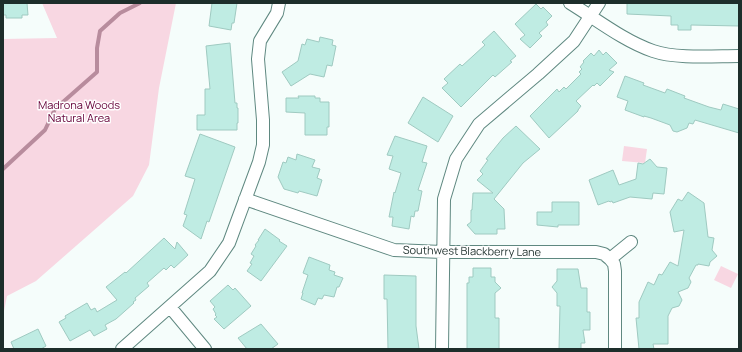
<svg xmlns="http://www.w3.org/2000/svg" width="742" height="352" viewBox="0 0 742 352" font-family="Manrope,sans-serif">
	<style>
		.green { fill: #f8d7e2 }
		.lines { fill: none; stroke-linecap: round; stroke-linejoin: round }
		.stream { stroke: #b88c9d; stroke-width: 4 }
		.building { fill: #bfece3; stroke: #9fcac1 }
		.minor-casing { stroke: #5f8880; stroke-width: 14 }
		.minor { stroke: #fff; stroke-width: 12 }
		.labels { text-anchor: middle; stroke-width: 3; stroke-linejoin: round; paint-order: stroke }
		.park-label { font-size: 11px; fill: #650038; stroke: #fff }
		.street-label { font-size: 11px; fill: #1d2e2b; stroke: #fff }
	</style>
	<rect width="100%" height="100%" fill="#f5fdfb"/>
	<path class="green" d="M42 3H176L159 88 149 165 133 196 36 281 7 296 3 316V39L57 38Z
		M624 146 647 149 645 163 622 161Z
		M721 266 738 274 731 288 714 280Z"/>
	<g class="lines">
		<path class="stream" d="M3 169 45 130 55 109 97 72V48L100 31 120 13 140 3"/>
	</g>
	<path class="building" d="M3 3H27L28 15H22V18H6V15H3Z
		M212 3H237L234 23H232L231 30 209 26Z
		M627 3H739V26L691 25V30H678V25H671V16L627 14Z
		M536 4 541 9 543 7 552 16 546 22 548 25 539 33 542 36 530 48 520 39 525 35 515 24Z
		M494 31 516 56 510 61 512 62 495 77 493 75 461 107 442 88 448 83 444 79 460 64 462 66 485 45 482 42Z
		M320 37 333 40 332 45 336 46 332 66 327 65 324 77 310 74 291 86 282 72 298 61 302 44 305 45 307 39 319 42Z
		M230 43 235 103H237V108H238V123H237V130H197V115H205V89H210L206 46Z
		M599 50 603 55 606 52 617 63 609 70 614 72 600 86 597 83 594 86 593 85 576 101 581 106 578 110V111L549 138 530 116 557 89 559 92 564 87 566 89 581 74 579 72 582 69 580 67 584 62 583 61 591 53 594 56Z
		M625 76 644 83 643 85 665 93 667 89 685 96 684 98 709 107 721 110 723 104 739 109V133L695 120 693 124 689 123 687 128 677 132 673 131 670 125 651 118 644 116V117L625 110 628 101 617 97Z
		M298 96H315V98H320V102H329V127H327V135H305V113L286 112V98H299Z
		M423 97 453 116 438 142 408 123Z
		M516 126 540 149 523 163 494 199 504 209 505 229H497V234H475L467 225 471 222V210H472L473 193H493L477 180 483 174 480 171 488 160 486 159 503 138Z
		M200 134 235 147 209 222 207 221 201 239 183 226 187 215 184 214 195 179 185 176Z
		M395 136 427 146 422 162 427 163 418 190 422 191 418 211H415L414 217 411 216 409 229 392 226 393 217H389L394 192 395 193 401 173 389 169 393 156 387 155Z
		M297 154 315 160 312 167 320 169 317 178 322 180 317 196 299 191 298 193 284 189 278 177 283 162 286 163 288 157 296 160Z
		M650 159 657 167 667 168 664 194 653 193 652 199 630 197 613 203 612 201 610 202 609 201 598 205 589 180 613 170 619 185 636 179 638 163 643 164Z
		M688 192 704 203 708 237 714 238 712 250 717 256 710 262 709 266 698 264V265H696L689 278 691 282 688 288 678 292 682 300 679 306 672 308 668 316V344H653L654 349H639L636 318H639V302L648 282 654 285 659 274 662 275 670 262 678 266 684 230 674 232 670 212 678 199 682 201Z
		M552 202H579V225H558V227L537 225V212H552Z
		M265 229 280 240 279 241 287 246 261 281 247 271 252 264 250 263 254 256 251 254 256 246 255 245 259 240H258Z
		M164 238 175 249 177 242 188 255 174 268 171 265 166 270 164 268 147 283 149 286 135 298 136 300 133 302 134 303 116 319 105 325 107 329 94 336 90 330 70 341 59 322 66 318 65 316 87 303 91 310 95 308 97 312 117 300 106 287 125 272 126 273Z
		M309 257 330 265 329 270 335 272 334 275 343 278 339 287H337L334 297 324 295 322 299 318 298 315 305 301 299 303 293H302L308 275 303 273Z
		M473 268H491V277H495V282L501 288 495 293V318H499V349H467V283H469V277H473Z
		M557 269H578L581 288H587V312H590V330H583L585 343H581V349H559L560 306H557V293L552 287 557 281Z
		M384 275 416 276V326L419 349H388L387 299H384Z
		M228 285 233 290 235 288 251 306 224 329 214 319 217 317 215 315 216 314 213 309 215 307 210 301Z
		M261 324 278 344 271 349H247L238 338Z
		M38 329 46 346 41 349H14L11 342Z"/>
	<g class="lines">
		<g class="minor-casing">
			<path id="minor" d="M570 3C596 19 624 41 653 51 676 59 714 56 739 56
				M245 199 394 250 442 252H596L604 254 610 259
				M170 307 205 349
				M122 349 210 271 229 243 259 162 263 145V120L258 59 260 41 277 13 279 3
				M442 349 444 199 456 159 479 124 538 74 574 41 599 3
				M615 349V271L614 264 610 259 631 242"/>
		</g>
		<use href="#minor" class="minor"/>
	</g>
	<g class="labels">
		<g class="park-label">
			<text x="79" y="109">Madrona Woods<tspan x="79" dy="13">Natural Area</tspan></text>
		</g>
		<g class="street-label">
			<text transform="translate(472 251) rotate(1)" y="4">Southwest Blackberry Lane</text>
		</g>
	</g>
	<rect width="742" height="352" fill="none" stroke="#1d2e2b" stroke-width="8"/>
</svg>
